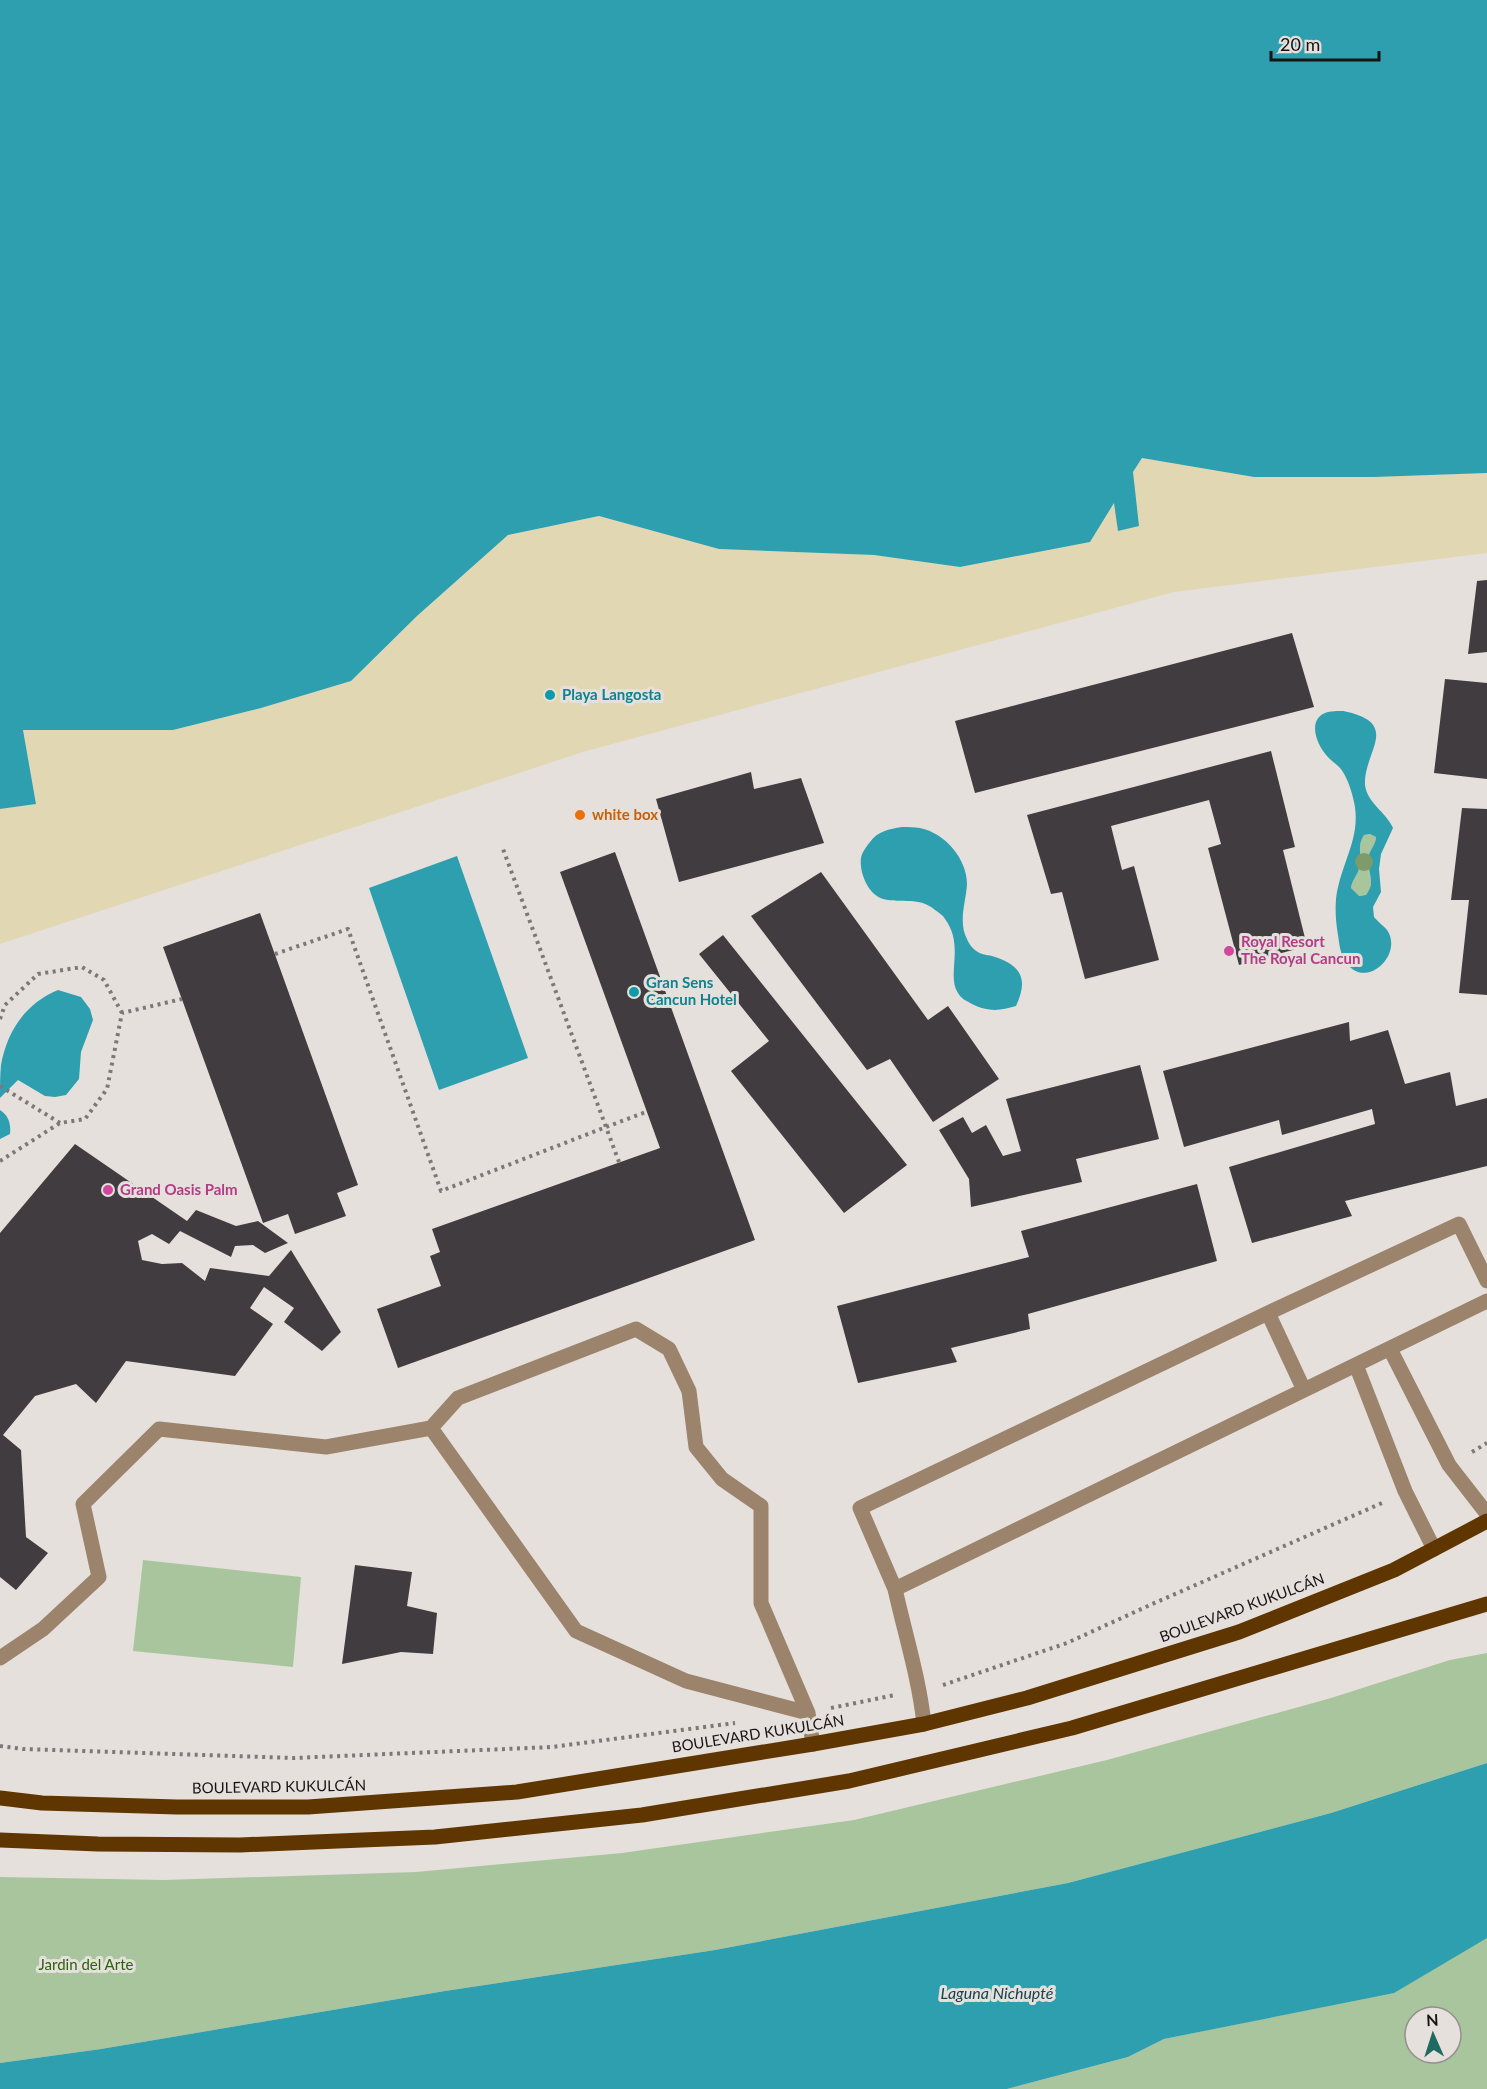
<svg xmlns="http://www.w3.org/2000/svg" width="1487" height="2089" viewBox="0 0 1487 2089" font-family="Lato,sans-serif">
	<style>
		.green { fill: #a8c59e; fill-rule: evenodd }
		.sand { fill: #e1d8b3 }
		.water { fill: #2d9fae; fill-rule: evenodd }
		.building { fill: #413c40 }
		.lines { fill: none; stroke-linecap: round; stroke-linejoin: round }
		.path { stroke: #7c7875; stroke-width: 4; stroke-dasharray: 3 4.5; stroke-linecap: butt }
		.lane { stroke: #9c836c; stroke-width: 15 }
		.primary { stroke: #603600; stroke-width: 15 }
		.tree { fill: #7e9b69 }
		.culture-dot { fill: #0f9aa8; stroke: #e6e0dc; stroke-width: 2 }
		.food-dot { fill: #e8710a; stroke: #e6e0dc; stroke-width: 2 }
		.hotel-dot { fill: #d1479c; stroke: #e6e0dc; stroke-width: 2 }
		.labels { text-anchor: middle; stroke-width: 6; stroke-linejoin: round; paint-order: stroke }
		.culture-label { font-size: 15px; font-weight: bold; fill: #0d838f; stroke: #e6e0dc; text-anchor: start }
		.food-label { font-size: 15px; font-weight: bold; fill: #c56008; stroke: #e6e0dc; text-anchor: start }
		.hotel-label { font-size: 15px; font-weight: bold; fill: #b23c85; stroke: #e6e0dc; text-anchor: start }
		.street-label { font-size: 15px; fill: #171514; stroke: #e6e0dc }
		.park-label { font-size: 15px; fill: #29630b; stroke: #e6e0dc }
		.water-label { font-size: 16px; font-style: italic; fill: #13444b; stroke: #e6e0dc }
	</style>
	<rect width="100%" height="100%" fill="#e6e0dc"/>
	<path class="green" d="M1370 834 1376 837C1376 845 1368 851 1368 861 1368 874 1376 882 1366 895L1358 896 1351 888C1352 880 1357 876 1359 869 1363 857 1356 847 1364 835Z
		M143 1560 301 1577 293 1667 133 1651Z
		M1487 1653V1763L1331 1813 1068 1883 715 1950 445 1991 101 2049 0 2063V1877L164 1880 416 1872 622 1853 854 1820 1107 1760 1331 1698 1450 1660Z
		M1487 1938V2089H1007L1128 2057 1164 2039 1326 2006ZM1415 2017H1451V2053H1415Z"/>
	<path class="sand" d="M1142 458 1254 477H1374L1487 473V553L1174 592 583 752 0 944V809L36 804 23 730H173L261 708 351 681 417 616 508 535 599 516 719 549 874 555 960 567 1090 542Z"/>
	<path class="water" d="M0 0H1487V473L1374 477H1254L1142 458 1133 472 1139 526 1118 531 1114 503 1090 542 960 567 874 555 719 549 599 516 508 535 417 616 351 681 261 708 173 730H23L36 804 0 809Z
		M1343 711C1403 723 1363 752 1365 785 1367 803 1386 812 1393 828L1381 854 1379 869 1381 892 1373 907 1374 917C1378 922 1384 926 1387 930 1405 956 1361 995 1343 957 1340 951 1339 942 1338 935 1336 923 1335 911 1336 899 1340 864 1362 838 1354 802 1352 792 1348 780 1343 772 1339 765 1332 762 1327 756 1317 745 1307 721 1325 713 1330 711 1338 711 1343 711ZM1370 834 1376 837C1376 845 1368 851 1368 860 1368 874 1376 882 1366 895L1359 896 1351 888C1352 880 1357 876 1359 869 1363 857 1356 847 1364 835Z
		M902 827C908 827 914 827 920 828 945 833 967 859 967 884 966 902 958 922 967 939 968 942 972 948 975 950 979 954 987 955 992 956 1021 965 1029 978 1016 1006 1000 1011 988 1012 972 1004 967 1001 961 999 958 993 946 975 965 946 945 919 943 915 939 913 935 910 919 896 902 904 883 899 868 895 859 872 861 858 862 852 867 846 870 842 878 831 889 829 902 827Z
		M457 856 528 1058 439 1090 369 888Z
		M58 990 81 997 90 1009 93 1020 81 1052 79 1079 66 1095 55 1097 45 1096 18 1080 0 1098C0 1087 0 1075 1 1065 7 1031 26 1003 58 990Z
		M0 1110C9 1116 11 1124 10 1134L0 1139Z
		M1487 1763V1938L1394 1993 1164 2039 1128 2057 1007 2089H0V2063L101 2049 445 1991 715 1950 1068 1883 1331 1813Z"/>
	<path class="building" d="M1487 580V652L1468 654 1477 581Z
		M1292 633 1314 707 975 793 955 721Z
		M1445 679 1487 683V779L1434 773Z
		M1271 751 1295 847 1283 850 1307 946 1239 965 1208 848 1221 844 1209 800 1111 826 1122 870 1134 866 1159 960 1085 979 1062 892 1051 894 1027 815Z
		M751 772 754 789 801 778 824 843 679 882 656 799Z
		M1462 808 1487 809V995L1459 993 1469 900H1451Z
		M615 852 755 1240 398 1368 377 1309 441 1286 430 1256 440 1252 432 1229 660 1148 560 872Z
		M821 872 928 1020 948 1006 999 1079 933 1122 890 1059 867 1070 751 916Z
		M260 913 358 1185 337 1193 346 1216 295 1234 288 1214 263 1223 163 947Z
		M723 935 907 1165 844 1213 731 1071 769 1041 699 954Z
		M1349 1022 1350 1041 1388 1030 1405 1084 1450 1072 1456 1106 1487 1098V1166L1345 1201 1352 1216 1252 1243 1229 1167 1375 1124 1372 1109 1282 1135 1279 1120 1184 1147 1163 1071Z
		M1140 1065 1159 1139 1076 1159 1082 1182 971 1207 969 1179 939 1130 963 1117 972 1133 986 1125 1003 1156 1021 1151 1006 1099Z
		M75 1144 187 1221 196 1210 236 1226 258 1221 288 1243 265 1253 253 1245 235 1246 231 1257 180 1231 169 1244 152 1234 138 1241 142 1260 162 1264 182 1263 205 1281 210 1268 269 1276 291 1250 341 1332 322 1351 284 1322 294 1308 264 1287 250 1308 273 1324 235 1376 126 1361 96 1403 76 1384 35 1396 3 1435 21 1450 26 1537 48 1553 16 1590 0 1577V1233Z
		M1197 1184 1217 1261 1028 1314 1030 1329 951 1348 957 1362 858 1383 837 1306 1029 1257 1021 1231Z
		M355 1565 412 1572 407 1606 437 1613 433 1654 401 1652 342 1664Z"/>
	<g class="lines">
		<path class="path" d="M275 954 348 929 441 1191 606 1127 503 849
			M0 1019 5 1005 38 974 82 967 104 980 122 1013
			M0 1086 60 1123
			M0 1161 60 1123 85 1119 107 1089 122 1013 182 999
			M619 1162 606 1127 646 1112
			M1472 1452 1487 1443
			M943 1685 1067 1643 1150 1605 1382 1503
			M831 1708 895 1695
			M0 1746 23 1749 294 1758 552 1747 735 1723"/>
		<path class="lane" d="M1487 1281 1459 1224 1268 1313 860 1508 895 1589 1487 1301
			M1268 1313 1304 1390
			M1390 1349 1449 1465 1487 1514
			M1356 1365 1405 1491 1434 1549
			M431 1428 458 1398 636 1329 669 1349 689 1391 696 1447 722 1479 761 1506V1603L808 1713
			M895 1589C905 1634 919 1678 924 1724
			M0 1658 43 1629 99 1577 83 1504 159 1429 326 1447 431 1428 576 1631 686 1681 808 1713 813 1744"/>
		<path class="primary" d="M0 1798 42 1803 177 1807H308L517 1792 813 1744 924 1724 1027 1698 1239 1632 1394 1570 1487 1521
			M0 1840 98 1844 240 1845 435 1837 642 1815 849 1781 1072 1728 1487 1604"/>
	</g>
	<circle class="tree" cx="1364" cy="862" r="9"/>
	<g class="culture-dot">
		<circle cx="550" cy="695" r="6"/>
		<circle cx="634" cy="992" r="6"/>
	</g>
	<circle class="food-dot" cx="580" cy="815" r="6"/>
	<g class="hotel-dot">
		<circle cx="1229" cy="951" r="6"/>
		<circle cx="108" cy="1190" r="6"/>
	</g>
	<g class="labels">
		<g class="culture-label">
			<text x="562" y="700">Playa Langosta</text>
			<text x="646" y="988">Gran Sens<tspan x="646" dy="17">Cancun Hotel</tspan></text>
		</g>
		<g class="food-label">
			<text x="592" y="820">white box</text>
		</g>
		<g class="hotel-label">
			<text x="1241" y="947">Royal Resort<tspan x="1241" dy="17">The Royal Cancun</tspan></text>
			<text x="120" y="1195">Grand Oasis Palm</text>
		</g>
		<g class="street-label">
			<text transform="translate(1242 1608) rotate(-20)" y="5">BOULEVARD KUKULCÁN</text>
			<text transform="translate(758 1734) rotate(-9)" y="5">BOULEVARD KUKULCÁN</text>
			<text transform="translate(279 1787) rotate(-1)" y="5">BOULEVARD KUKULCÁN</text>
		</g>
		<g class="park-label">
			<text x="86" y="1970">Jardin del Arte</text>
		</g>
		<g class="water-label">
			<text x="997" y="1999">Laguna Nichupté</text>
		</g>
	</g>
	<g transform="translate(1433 2035) rotate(357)"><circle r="28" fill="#e6e0dc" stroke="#938f8c" stroke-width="1.5"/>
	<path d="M0-4.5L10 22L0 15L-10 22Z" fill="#206a64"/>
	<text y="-9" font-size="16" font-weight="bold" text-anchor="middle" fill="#171514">N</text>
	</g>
	<path d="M1271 51v9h108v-9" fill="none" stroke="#171514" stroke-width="3"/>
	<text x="1280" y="51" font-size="18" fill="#171514" stroke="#e6e0dc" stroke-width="4.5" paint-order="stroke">20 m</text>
</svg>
